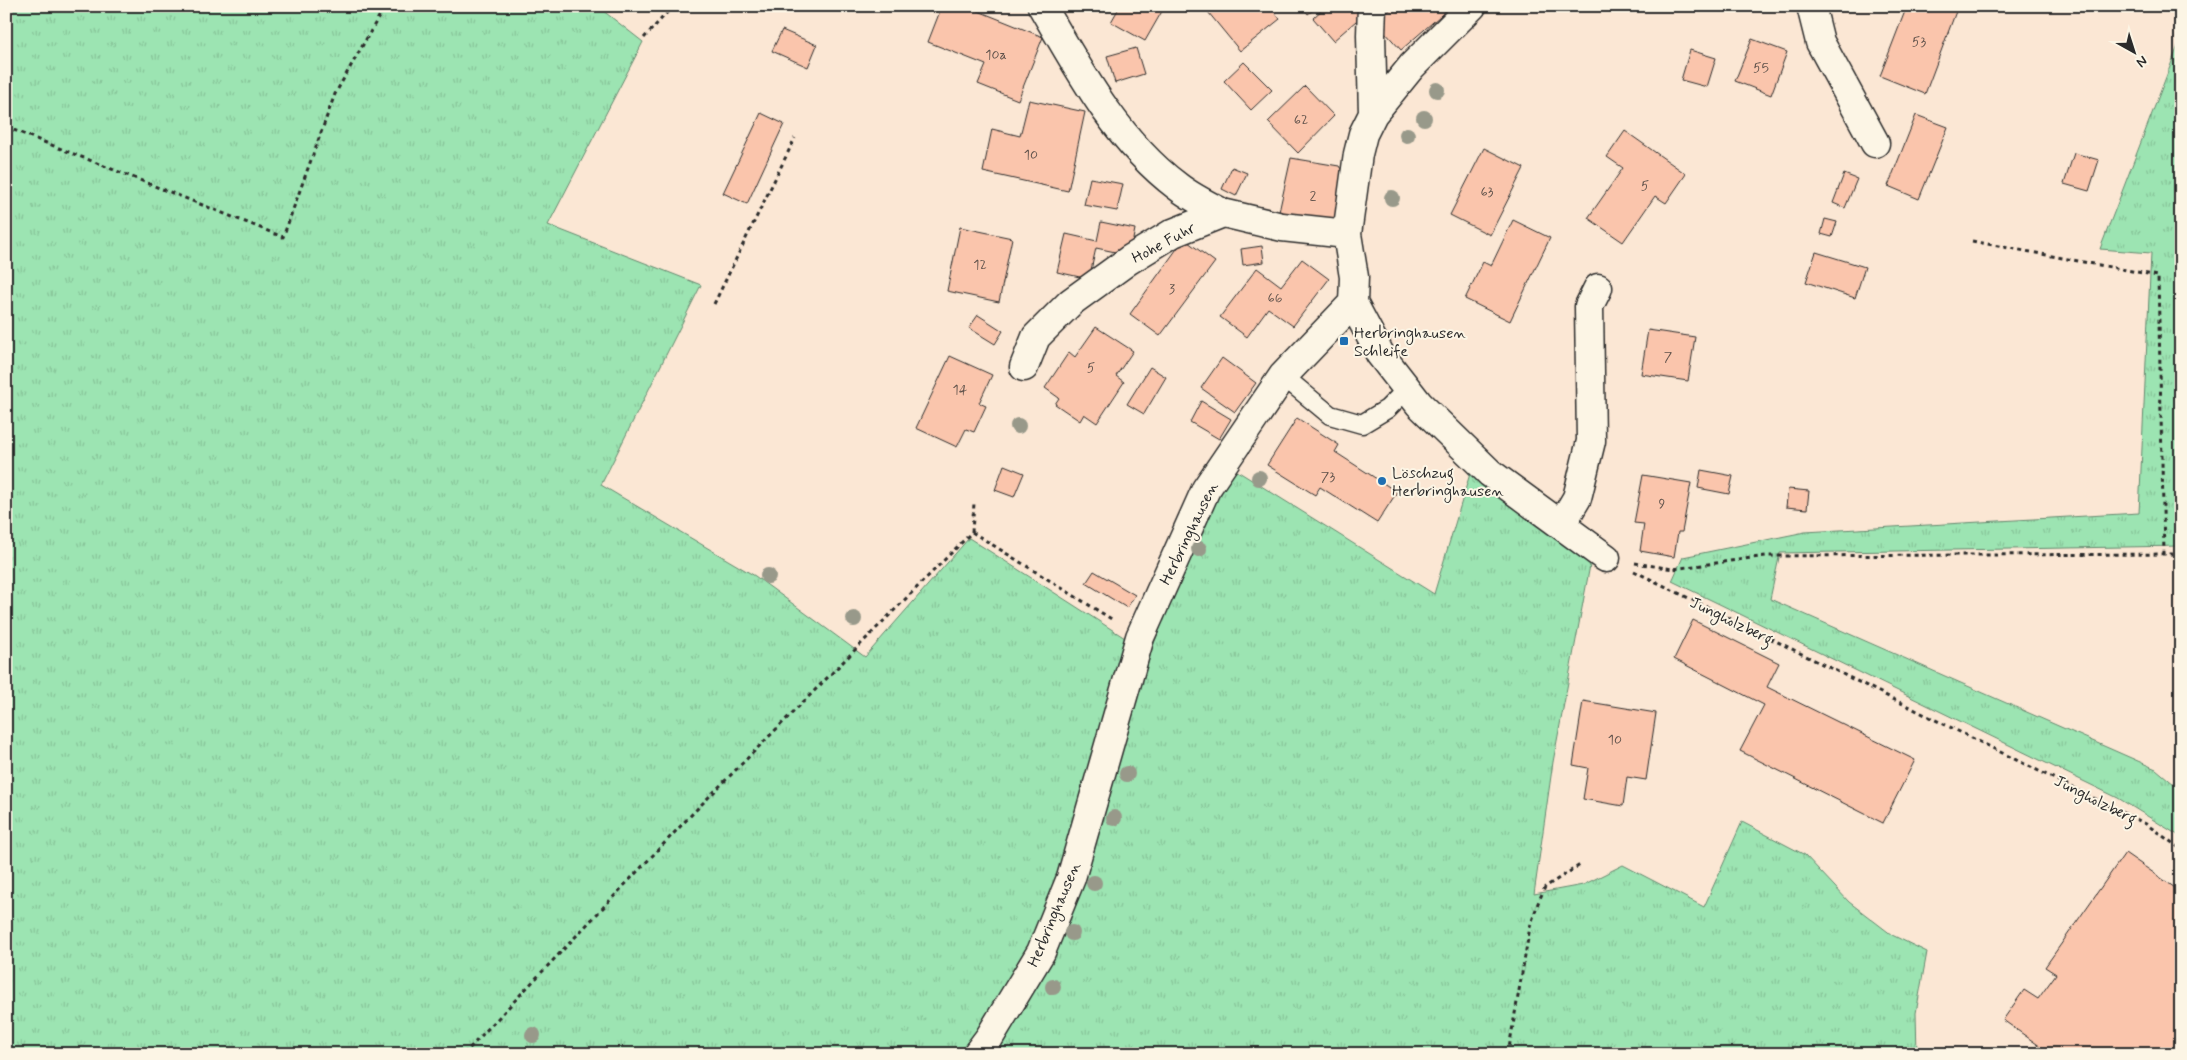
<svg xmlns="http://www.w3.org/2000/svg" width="2187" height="1060" viewBox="0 0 2187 1060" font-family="Mynerve,sans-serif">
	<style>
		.grass { fill: url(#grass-tufts); stroke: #64886e }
		.building { fill: #fac5ac; stroke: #2b2b2b }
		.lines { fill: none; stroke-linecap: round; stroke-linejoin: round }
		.service-casing { stroke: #2b2b2b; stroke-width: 21 }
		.minor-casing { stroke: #2b2b2b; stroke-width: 31 }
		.path { stroke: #2b2b2b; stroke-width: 3; stroke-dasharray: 4 4; stroke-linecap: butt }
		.service { stroke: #fcf5e5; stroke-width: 18 }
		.minor { stroke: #fcf5e5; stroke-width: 28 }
		.tree { fill: #98998a }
		.poi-dot { fill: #1f6fb2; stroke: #fcf5e5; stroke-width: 2 }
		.labels { text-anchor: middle; stroke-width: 4; stroke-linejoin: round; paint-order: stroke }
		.number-label { font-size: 14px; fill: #5f524b }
		.street-label { font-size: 16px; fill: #2b2b2b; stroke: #fcf5e5 }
		.poi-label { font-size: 16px; fill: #2b2b2b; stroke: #fcf5e5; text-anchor: start }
	</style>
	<defs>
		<pattern id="grass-tufts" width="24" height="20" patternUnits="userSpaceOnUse" patternTransform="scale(1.25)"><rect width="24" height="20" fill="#9ce4b2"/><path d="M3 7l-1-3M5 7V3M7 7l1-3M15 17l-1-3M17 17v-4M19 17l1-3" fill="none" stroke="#87c499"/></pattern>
	</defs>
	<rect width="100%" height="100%" fill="#fbe7d4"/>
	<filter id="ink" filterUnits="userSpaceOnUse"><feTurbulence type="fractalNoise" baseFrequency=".02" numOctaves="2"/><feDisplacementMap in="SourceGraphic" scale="10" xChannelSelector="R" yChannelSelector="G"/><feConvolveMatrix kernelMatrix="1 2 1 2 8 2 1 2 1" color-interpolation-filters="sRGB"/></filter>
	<g filter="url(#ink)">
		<path class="grass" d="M6 6H597L643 42 548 225 701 285 601 485 755 576 865 657 969 538 1150 654 1197 531 1234 469 1434 594 1472 467 1591 560 1553 762 1534 894 1583 885 1623 865 1704 907 1742 822 1805 855 1849 902 1892 935 1927 952 1916 1013 1917 1054H6Z
			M2181 38V546L1780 553 1770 599 2156 769 2181 790V837L2118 798 1672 581 1683 557 1805 532 2139 513 2151 253 2100 249Z"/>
		<path class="building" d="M942 6H966L1043 37 1018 100 978 84 986 65 928 42Z
			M1120 6H1165L1145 41 1111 22Z
			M1215 6H1270L1280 19 1240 51 1208 12Z
			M1302 6H1319L1308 14Z
			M1326 6H1357L1364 14 1333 41 1313 18Z
			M1389 6H1446L1448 9 1401 50 1376 22 1391 9Z
			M1907 6H1958L1925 94 1880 76Z
			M782 30 817 45 808 67 772 51Z
			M1752 39 1787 52 1771 95 1735 81Z
			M1136 48 1144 74 1115 83 1107 56Z
			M1690 50 1716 58 1707 87 1681 80Z
			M1244 62 1272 90 1251 110 1224 81Z
			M1305 86 1334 116 1298 153 1268 122Z
			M1029 100 1085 112 1068 191 983 172 992 129 1020 136Z
			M761 113 784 124 747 204 723 193Z
			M1916 115 1948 127 1919 199 1888 186Z
			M1625 131 1686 174 1666 203 1655 196 1623 242 1588 218 1623 168 1607 157Z
			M1484 148 1524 168 1490 235 1450 215Z
			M2074 153 2099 160 2089 191 2064 184Z
			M1291 158 1339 166 1346 177 1337 222 1279 212Z
			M1232 167 1247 173 1236 196 1222 189Z
			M1844 174 1857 179 1845 208 1833 203Z
			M1090 178 1123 184 1117 211 1084 205Z
			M1825 219 1837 222 1832 237 1821 234Z
			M1513 220 1550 238 1510 321 1465 299 1483 262 1491 266Z
			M1101 222 1135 229 1130 255 1096 248 1089 279 1057 272 1066 234 1097 241Z
			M960 227 1012 238 999 302 947 291Z
			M1184 239 1215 262 1160 336 1130 314Z
			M1262 246 1264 262 1243 265 1241 249Z
			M1816 252 1865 267 1855 298 1806 282Z
			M1302 259 1329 279 1293 326 1268 308 1247 337 1220 317 1257 268 1281 286Z
			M978 315 1003 331 995 344 969 328Z
			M1096 327 1133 351 1116 376 1124 382 1097 423 1084 414 1080 421 1055 404 1059 398 1045 388 1069 352 1075 357Z
			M1648 330 1695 337 1688 381 1641 374Z
			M950 356 992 375 979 403 986 406 974 432 966 429 957 447 916 428Z
			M1222 358 1256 383 1235 412 1201 388Z
			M1150 367 1166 377 1144 414 1127 404Z
			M1201 401 1231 419 1219 439 1190 422Z
			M1297 418 1339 445 1335 452 1397 492 1377 523 1320 487 1315 495 1267 465Z
			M1004 465 1024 473 1014 497 995 490Z
			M1701 470 1733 476 1729 494 1698 488Z
			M1643 475 1691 483 1682 532H1678L1674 557 1640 551 1644 524 1634 523Z
			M1788 489 1809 491 1807 509 1786 507Z
			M1094 571 1135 595 1127 608 1086 583Z
			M1693 620 1779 663 1767 687 1915 760 1883 823 1740 751 1764 705 1674 659Z
			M1583 701 1656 713 1646 780 1627 777 1623 806 1583 799 1588 768 1573 765Z
			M2125 853 2181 892V1047L2176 1054H2051L2003 1020 2024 990 2038 999 2056 974 2045 967Z"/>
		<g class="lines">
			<g class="service-casing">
				<path id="service" d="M1283 376 1330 415 1362 424 1387 409 1407 389"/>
			</g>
			<g class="minor-casing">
				<path id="minor" d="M1042 6C1079 70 1117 141 1177 186 1191 197 1207 205 1223 213
					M1372 6 1371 35 1373 114
					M1811 6 1820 42 1875 143
					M1353 303 1380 354 1419 404 1490 473 1606 558
					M1024 367 1036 337 1071 302 1129 260 1173 233 1223 213 1282 227 1347 234
					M1561 525 1577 498 1591 441 1589 306 1598 288
					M977 1054 989 1038 1041 952 1071 878 1140 637 1206 489 1283 376 1353 303 1354 277 1347 234 1358 154 1363 134 1373 114 1412 66 1472 6"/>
			</g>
			<path class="path" d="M644 38 673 6
				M6 127 283 237 335 94 385 6
				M1972 241 2158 276 2164 554
				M714 304 795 138
				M972 532 1113 620
				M1635 563 1673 569 1766 556 2181 554
				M1634 571 2146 824 2181 849
				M464 1054 694 812 972 532 974 503
				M1508 1054 1530 927 1538 903 1545 887 1580 865"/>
			<use href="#service" class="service"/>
			<use href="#minor" class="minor"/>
		</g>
		<g class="tree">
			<circle cx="1437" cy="90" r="8"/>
			<circle cx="1424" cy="118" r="8"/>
			<circle cx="1407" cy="135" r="8"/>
			<circle cx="1392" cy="198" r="8"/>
			<circle cx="1018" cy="426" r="8"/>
			<circle cx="1259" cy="478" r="8"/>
			<circle cx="1199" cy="549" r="8"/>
			<circle cx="768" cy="576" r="8"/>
			<circle cx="854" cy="619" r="8"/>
			<circle cx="1127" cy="774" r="8"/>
			<circle cx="1114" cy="818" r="8"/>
			<circle cx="1094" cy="883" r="8"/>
			<circle cx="1072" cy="933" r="8"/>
			<circle cx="1053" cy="987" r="8"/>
			<circle cx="533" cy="1035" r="8"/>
		</g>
	</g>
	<g class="poi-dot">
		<rect x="1339" y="336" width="10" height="10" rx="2.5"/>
		<circle cx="1382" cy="481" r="5"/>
	</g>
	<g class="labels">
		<g class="number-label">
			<text x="1919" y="46">53</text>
			<text x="996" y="59">10a</text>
			<text x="1761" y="72">55</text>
			<text x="1301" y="124">62</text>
			<text x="1031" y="159">10</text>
			<text x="1645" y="190">5</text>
			<text x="1487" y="196">63</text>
			<text x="1313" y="200">2</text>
			<text x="980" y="269">12</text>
			<text x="1172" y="293">3</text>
			<text x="1275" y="302">66</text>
			<text x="1668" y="361">7</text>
			<text x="1091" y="372">5</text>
			<text x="960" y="394">14</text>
			<text x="1328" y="481">73</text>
			<text x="1662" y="508">9</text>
			<text x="1615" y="744">10</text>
		</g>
		<g class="street-label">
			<text transform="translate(1163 242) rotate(-28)" y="6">Hohe Fuhr</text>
			<text transform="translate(1188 533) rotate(-64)" y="6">Herbringhausen</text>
			<text transform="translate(1732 620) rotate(26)" y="6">Jungholzberg</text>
			<text transform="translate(2096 799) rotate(27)" y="6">Jungholzberg</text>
			<text transform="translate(1053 914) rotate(-67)" y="6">Herbringhausen</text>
		</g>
		<g class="poi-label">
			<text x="1354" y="338">Herbringhausen<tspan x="1354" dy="18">Schleife</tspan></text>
			<text x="1392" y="478">Löschzug<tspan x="1392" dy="18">Herbringhausen</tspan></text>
		</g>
	</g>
	<rect width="2187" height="1060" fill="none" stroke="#fcf5e5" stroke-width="25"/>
	<rect x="12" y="12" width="2162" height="1035" fill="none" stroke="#2b2b2b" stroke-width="2" filter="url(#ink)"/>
	<g transform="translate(2134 52) rotate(141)" stroke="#fcf5e5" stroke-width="4" paint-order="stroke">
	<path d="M0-4L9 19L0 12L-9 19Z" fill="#2b2b2b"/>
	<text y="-8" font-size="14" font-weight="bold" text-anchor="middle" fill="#2b2b2b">N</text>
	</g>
</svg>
